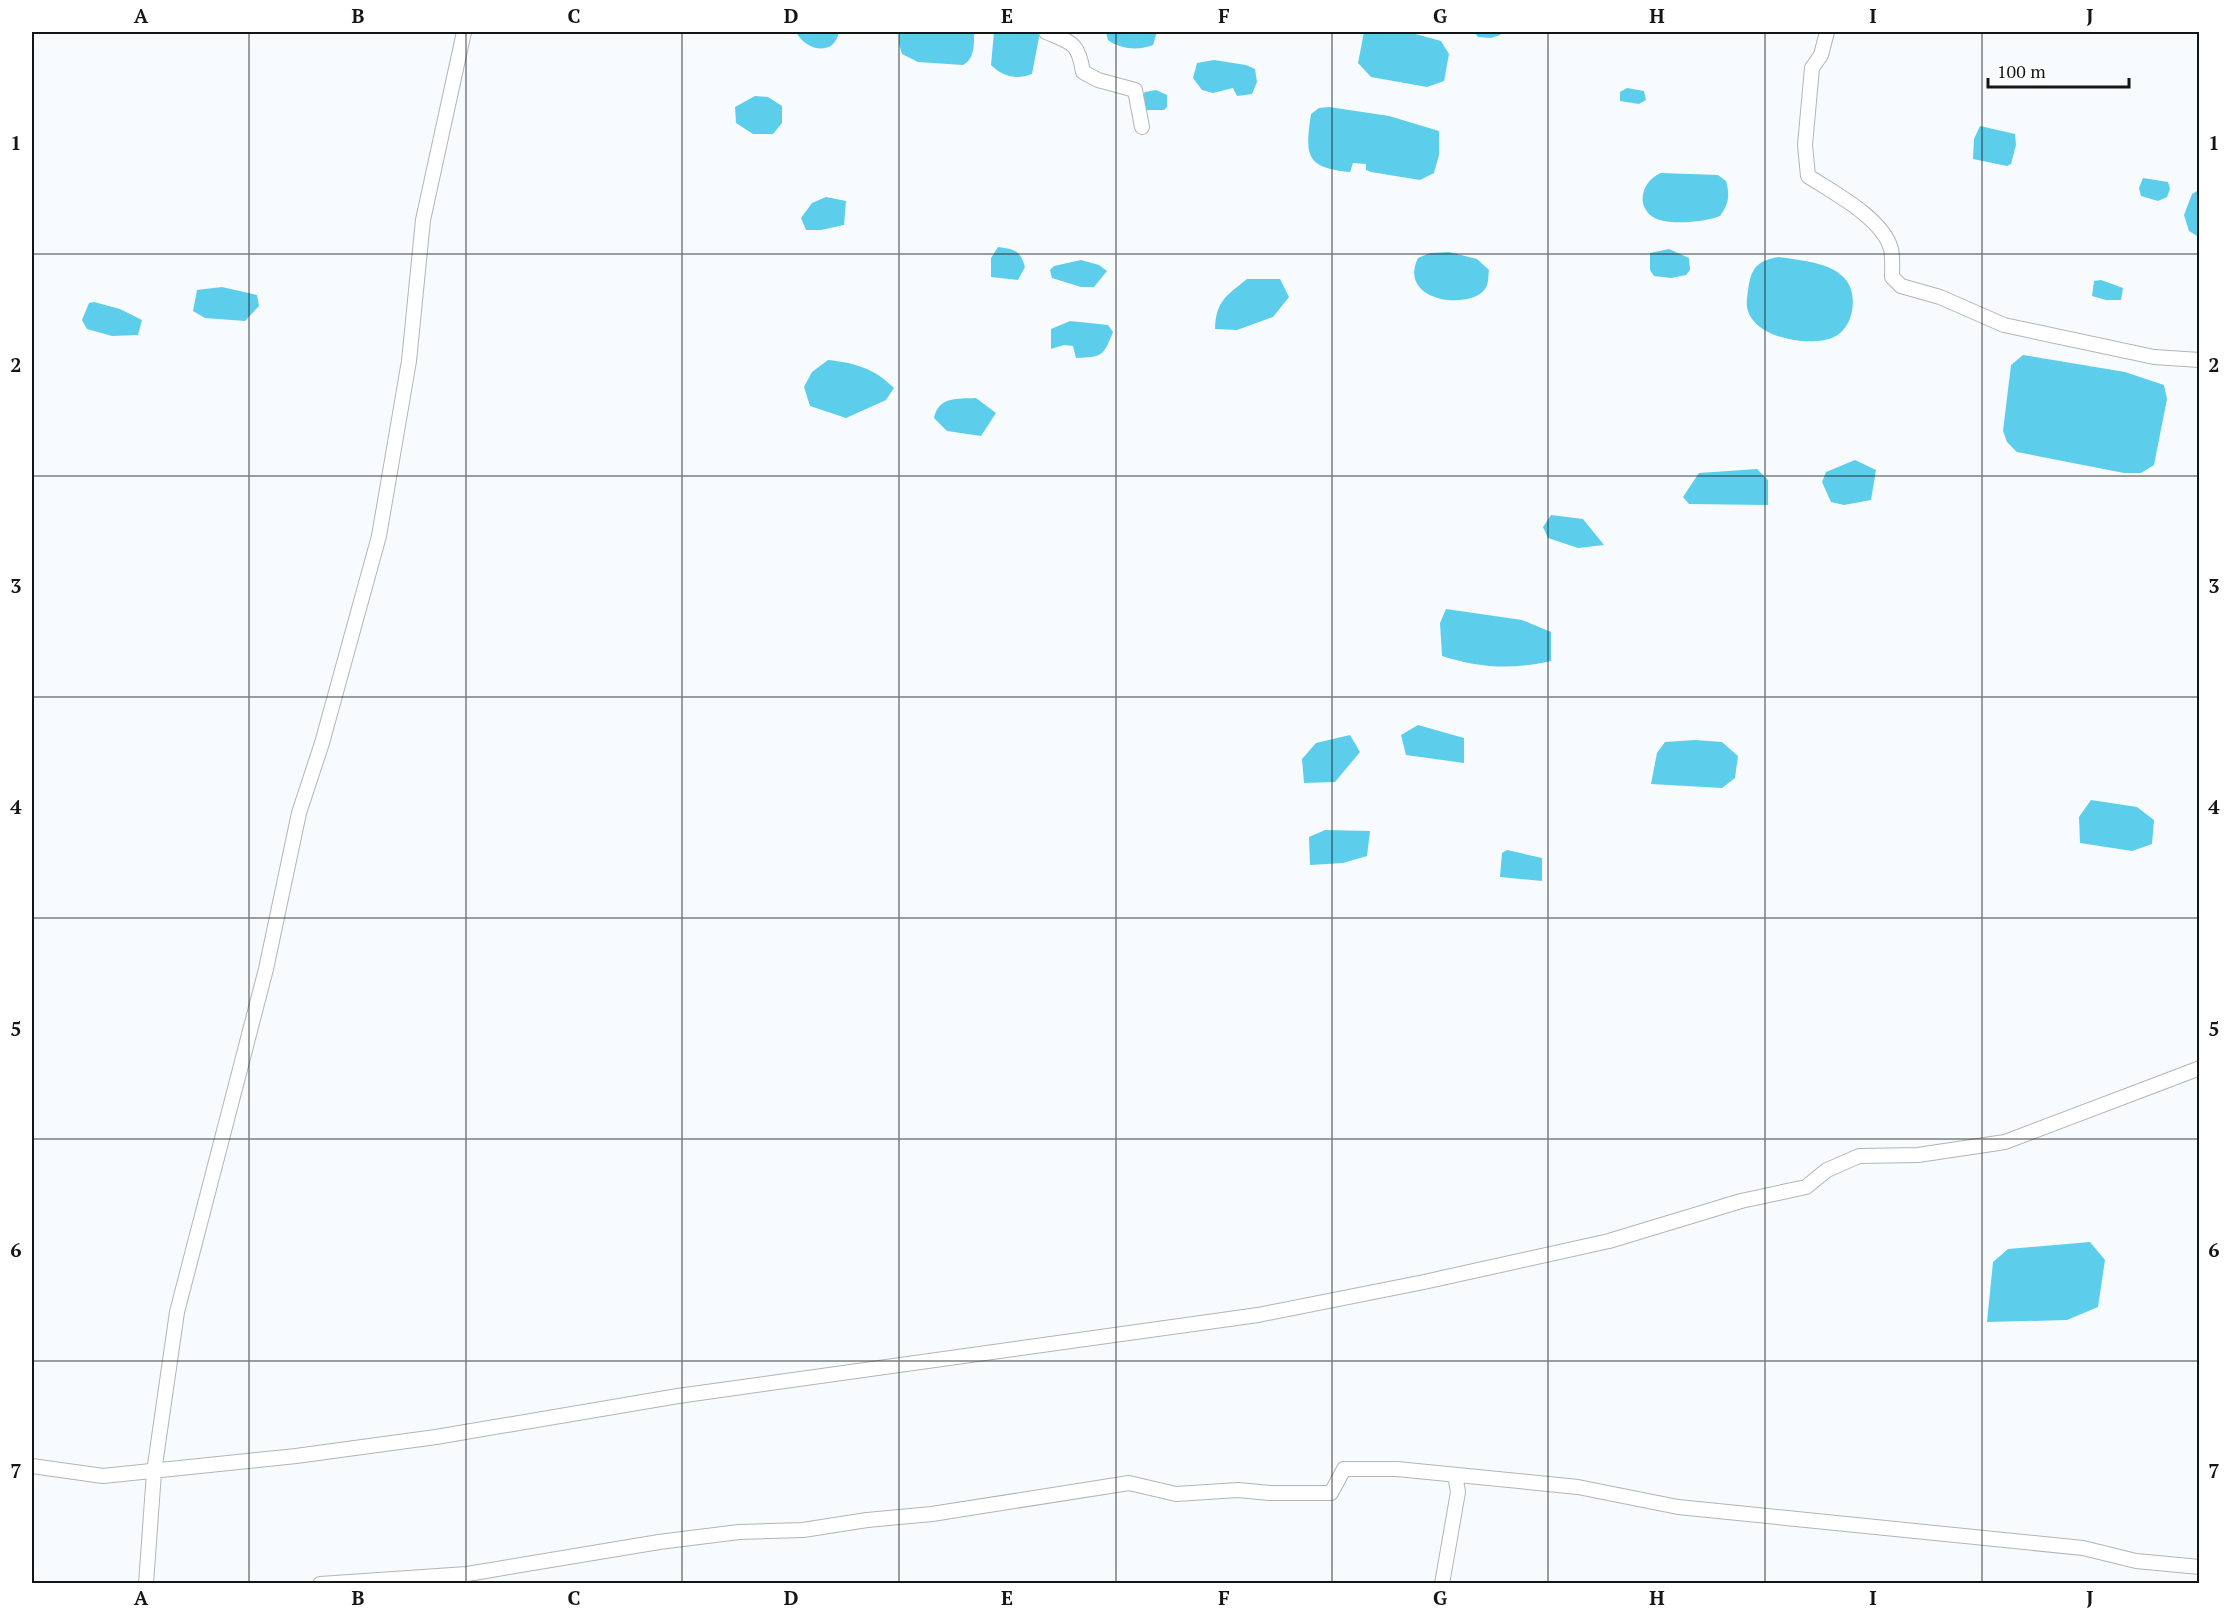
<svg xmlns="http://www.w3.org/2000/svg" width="2231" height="1615" viewBox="0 0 2231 1615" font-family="'PT Serif',serif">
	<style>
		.water { fill: #5cceec }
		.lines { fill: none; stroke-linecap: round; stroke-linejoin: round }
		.minor-casing { stroke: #b1b5b6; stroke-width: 16 }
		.minor { stroke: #fff; stroke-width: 14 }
		.grid { fill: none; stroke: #141616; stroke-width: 1.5; stroke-opacity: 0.55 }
		.neatline { fill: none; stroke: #141616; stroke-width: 2 }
		.grid-label { font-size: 20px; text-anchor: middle; font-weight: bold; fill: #141616 }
	</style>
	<rect width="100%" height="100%" fill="#f7fbfd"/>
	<path class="water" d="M796 32H839C834 57 806 51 796 32Z
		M899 32H974C974 44 975 59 963 65L918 62 902 54 899 44Z
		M994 32H1040L1032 74C1017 80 1003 77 991 65Z
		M1106 32H1157L1153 45C1138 51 1120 49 1108 40Z
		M1364 32H1408L1441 41 1449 54 1444 81 1427 87 1371 77 1358 63Z
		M1474 32H1502L1500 35 1491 38 1478 37Z
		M1214 60 1246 65 1255 69 1257 82 1252 94 1237 96 1233 88 1213 93 1202 90 1193 78 1197 63Z
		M1627 88 1644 91 1646 100 1639 104 1620 101V92Z
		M1156 90 1167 95V107L1164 110H1144L1140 98 1145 92Z
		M755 96 768 97 782 106V123L773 134H753L736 123 735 107Z
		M1329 107 1389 116 1439 131V155L1434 173 1420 180 1371 172 1366 170V164L1353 163 1350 172C1305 168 1305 155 1311 114L1319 108Z
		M1980 126 2015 134 2016 145 2011 164 2007 166 1973 159 1974 139Z
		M1661 173 1718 175 1726 181C1730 195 1729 204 1720 216 1705 222 1664 227 1650 215 1635 201 1645 179 1661 173Z
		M2143 178 2168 182 2170 189 2167 197 2158 201 2141 196 2139 188Z
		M2199 190V237L2189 231 2184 215 2192 194Z
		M826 197 846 201 844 225 821 230H806L801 218 812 203Z
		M998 247C1014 249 1020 250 1025 267L1018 280 991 277V258Z
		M1669 249 1689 258 1690 270 1686 275 1671 278 1654 276 1650 270V253Z
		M1449 252 1477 259 1489 270C1488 276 1489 284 1485 289 1469 311 1397 301 1418 258L1430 253Z
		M1779 257C1813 262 1860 265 1852 311 1850 322 1844 332 1834 337 1808 349 1742 336 1747 299 1750 273 1752 261 1779 257Z
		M1081 260 1099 265 1107 271 1094 287H1081L1052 278 1050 270 1054 266Z
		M1247 279H1280L1289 297 1273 317 1237 330 1215 329C1216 301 1226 296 1247 279Z
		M2101 280 2123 288 2121 300H2106L2092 296 2094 281Z
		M222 287 257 295 259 306 245 321 205 318 193 311 197 290Z
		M94 302 120 309 142 320 138 335 112 336 87 329 82 320 89 303Z
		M1070 321 1108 325 1113 332C1103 357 1102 357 1076 358L1073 346 1064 345 1051 349V329Z
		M2023 355 2125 372 2164 385 2167 399 2154 465 2141 473H2124L2017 452 2007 442 2003 431 2011 365Z
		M828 360C855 363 874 368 894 388L886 400 846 418 810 406 804 387 812 372Z
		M976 398 996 413 981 436 947 431 934 418C939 396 957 399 976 398Z
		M1855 460 1876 470 1871 500 1844 505 1831 502 1822 482 1826 472Z
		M1757 469 1768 480V505L1689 504 1683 497 1699 473Z
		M1551 515 1583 519 1604 545 1578 548 1548 538 1543 527Z
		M1446 609 1522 620 1551 632V661C1512 670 1480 668 1442 656L1440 623Z
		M1418 725 1464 738V763L1406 755 1401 735Z
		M1350 735 1360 752 1335 782 1304 783 1302 759 1316 743Z
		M1695 740 1722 742 1738 756 1735 778 1722 788 1651 784 1657 753 1665 742Z
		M2091 800 2137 807 2154 820 2152 844 2132 851 2080 843 2079 817Z
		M1325 830 1370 831 1367 856 1343 863 1310 865 1309 837Z
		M1507 850 1542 858V881L1500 877 1502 853Z
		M2090 1242 2105 1260 2098 1307 2067 1320 1987 1322 1993 1262 2008 1249Z"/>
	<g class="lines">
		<g class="minor-casing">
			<path id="minor" d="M1046 32C1071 43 1078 41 1083 72L1098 80 1135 90 1142 127
				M1827 32 1821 55 1812 68 1805 145 1808 176C1832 192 1883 218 1891 249 1893 258 1892 268 1892 277L1901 286 1940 297 2004 325 2154 357 2200 360
				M32 1466 103 1476 296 1456 436 1437 678 1396 1258 1315 1424 1282 1609 1241 1741 1201 1806 1187 1827 1170 1859 1156 1918 1155 2005 1142 2200 1068
				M146 1584 154 1472 177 1312 266 969 299 813 322 743 379 536 409 361 423 220 464 32
				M320 1584 467 1574 659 1542 739 1532 803 1530 867 1520 932 1514 1129 1483 1176 1494 1238 1490 1270 1493H1331L1344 1469H1397L1578 1487 1678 1507 2083 1548 2136 1561 2200 1567
				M1442 1584 1458 1492 1455 1475"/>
		</g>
		<use href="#minor" class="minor"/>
	</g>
	<path class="grid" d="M249 32V1584M466 32V1584M682 32V1584M899 32V1584M1116 32V1584M1332 32V1584M1548 32V1584M1765 32V1584M1982 32V1584M32 254H2200M32 476H2200M32 697H2200M32 918H2200M32 1139H2200M32 1361H2200"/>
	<rect width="2231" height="1615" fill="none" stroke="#ffffff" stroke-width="66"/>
	<path d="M1988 78v9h141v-9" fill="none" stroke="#141616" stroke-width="3"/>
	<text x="1997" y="78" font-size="18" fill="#141616" stroke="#ffffff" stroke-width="4.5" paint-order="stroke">100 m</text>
	<rect x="33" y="33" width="2165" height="1549" class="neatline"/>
	<g class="grid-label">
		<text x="141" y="23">A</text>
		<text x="358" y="23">B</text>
		<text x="574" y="23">C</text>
		<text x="791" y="23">D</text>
		<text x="1007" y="23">E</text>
		<text x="1224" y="23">F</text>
		<text x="1440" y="23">G</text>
		<text x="1657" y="23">H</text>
		<text x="1873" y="23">I</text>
		<text x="2090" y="23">J</text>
		<text x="16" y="150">1</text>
		<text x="2214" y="150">1</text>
		<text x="16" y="372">2</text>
		<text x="2214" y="372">2</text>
		<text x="16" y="593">3</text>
		<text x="2214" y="593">3</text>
		<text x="16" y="814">4</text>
		<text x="2214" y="814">4</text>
		<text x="16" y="1036">5</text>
		<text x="2214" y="1036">5</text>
		<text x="16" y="1257">6</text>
		<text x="2214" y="1257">6</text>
		<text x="16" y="1478">7</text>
		<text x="2214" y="1478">7</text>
		<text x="141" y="1605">A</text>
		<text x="358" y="1605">B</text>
		<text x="574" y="1605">C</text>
		<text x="791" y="1605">D</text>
		<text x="1007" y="1605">E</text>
		<text x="1224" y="1605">F</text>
		<text x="1440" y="1605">G</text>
		<text x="1657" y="1605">H</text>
		<text x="1873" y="1605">I</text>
		<text x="2090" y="1605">J</text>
	</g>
</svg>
